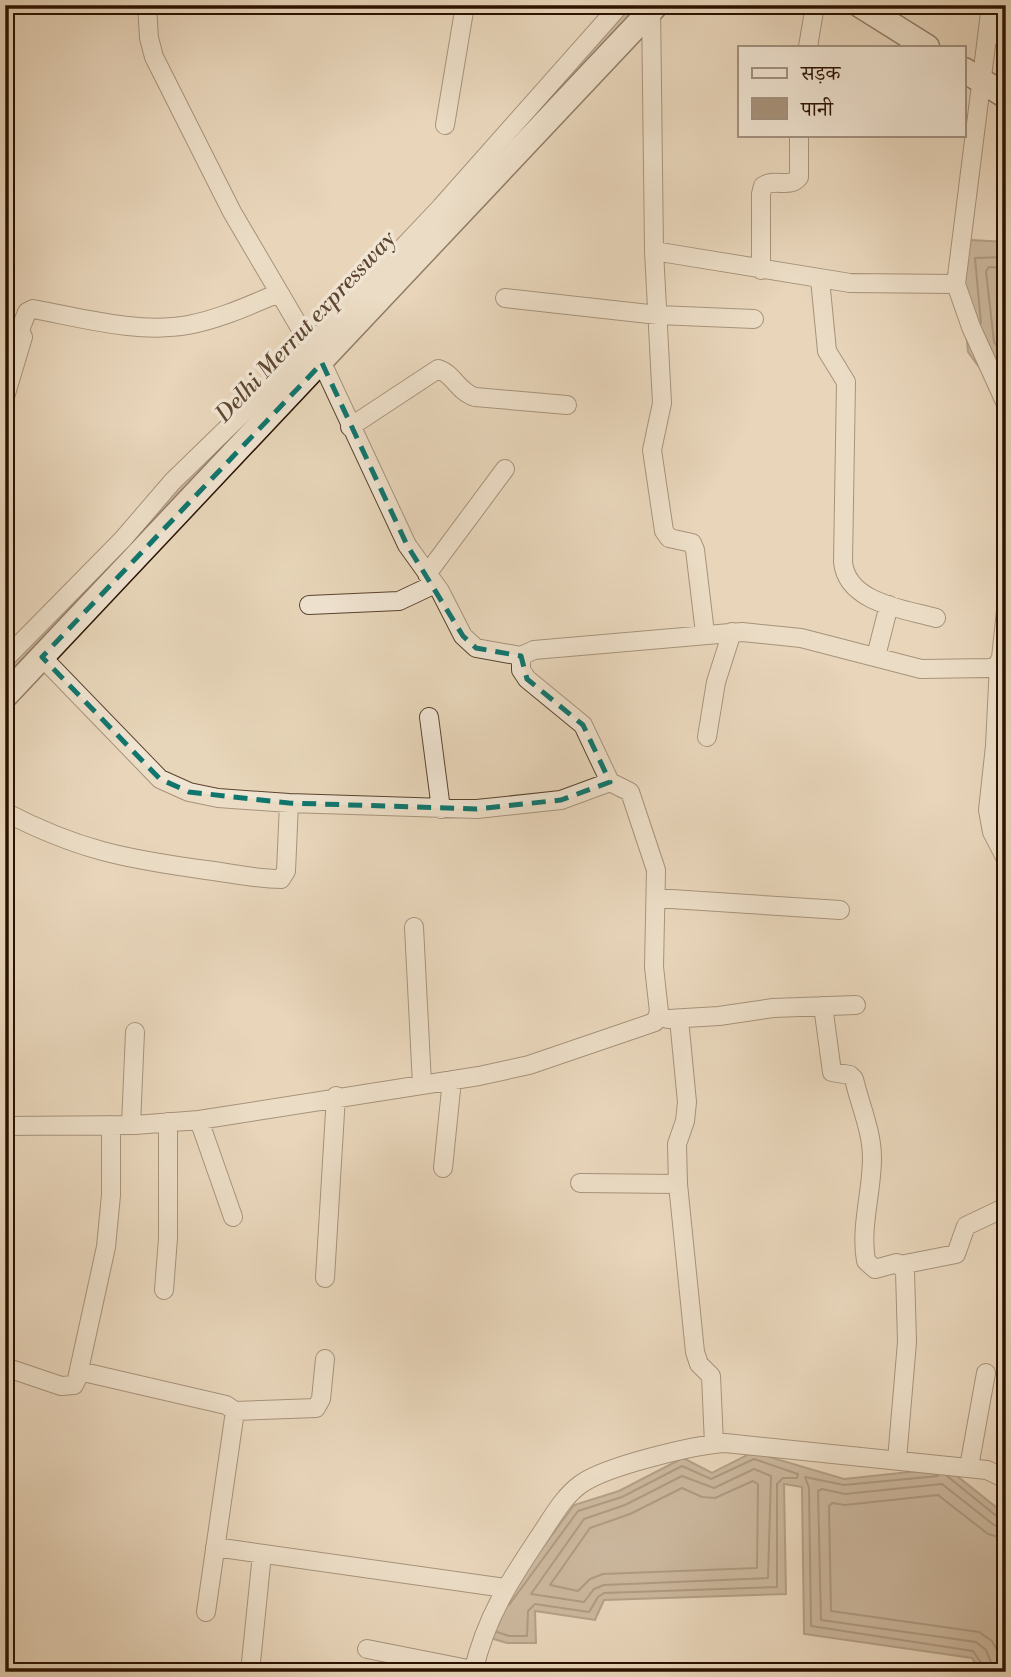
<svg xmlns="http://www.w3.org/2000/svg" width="1011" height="1677" viewBox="0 0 1011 1677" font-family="'Libre Bodoni','Noto Serif Devanagari',serif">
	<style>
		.water { fill: #a8937b; stroke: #765f4a; stroke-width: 2 }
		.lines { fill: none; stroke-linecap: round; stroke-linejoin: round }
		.shore { stroke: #6a523e; stroke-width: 2 }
		.canal { stroke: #a8937b; stroke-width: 16 }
		.street-casing { stroke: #5a432e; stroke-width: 20 }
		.secondary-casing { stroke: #2b1200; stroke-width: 27 }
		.street { stroke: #f0e4d2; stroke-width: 18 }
		.secondary { stroke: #f0e4d2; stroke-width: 24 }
		.marked { fill: none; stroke: #0f766e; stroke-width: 5; stroke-dasharray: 14 9; stroke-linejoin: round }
		.labels { text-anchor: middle; stroke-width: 7; stroke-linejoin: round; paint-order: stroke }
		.water-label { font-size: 23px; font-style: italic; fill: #5d4631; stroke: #f0e4d2 }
	</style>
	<rect width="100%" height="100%" fill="#e8d6ba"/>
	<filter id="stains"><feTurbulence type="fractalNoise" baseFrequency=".00286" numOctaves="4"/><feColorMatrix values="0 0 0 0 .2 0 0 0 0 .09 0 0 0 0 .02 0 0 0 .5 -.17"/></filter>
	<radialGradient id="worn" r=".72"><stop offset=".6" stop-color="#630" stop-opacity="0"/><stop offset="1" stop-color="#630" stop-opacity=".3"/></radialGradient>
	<path class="water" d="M971 240 1006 242V404L968 352 959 252Z
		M753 1452 844 1479 947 1468 1006 1515V1672H981L972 1658 804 1634 802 1487 784 1484 786 1594 604 1600 595 1620 535 1611 536 1643H507L487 1637 493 1615 574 1505 619 1491 683 1458 712 1473Z"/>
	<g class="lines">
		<path class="shore" d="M1006 268 989 267 986 271 994 342 1006 359
			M981 323 975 258 1006 257
			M754 1469 771 1476 768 1578 604 1585 594 1589 584 1602 531 1594 584 1519 625 1505 682 1476 714 1488Z
			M938 1476 844 1485 805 1477 809 1488 811 1626 973 1651 987 1672
			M947 1476 999 1518 1006 1520
			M753 1481 758 1484 757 1568 603 1574 590 1579 578 1591 550 1585 590 1528 630 1514 682 1488 702 1497 715 1498Z
			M1006 1539 988 1534 938 1495 845 1505 832 1503 829 1506 831 1611 979 1632 992 1641 1006 1666
			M497 1632 509 1636H527L528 1611 535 1604 589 1612 598 1597 604 1593 777 1587V1484L783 1478H797L798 1474 754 1459 711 1479 682 1466 622 1497 578 1511 509 1605
			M995 1672 986 1650 976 1642 821 1620 818 1491 822 1489 845 1494 942 1484 994 1525 1006 1529"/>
		<path class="canal" d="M504 149 639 5
			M5 677 255 412"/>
		<g class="street-casing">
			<path id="street" d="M147 5 149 38 154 57 232 212 310 345
				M651 5 654 251 662 403 652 450 664 531 669 538 692 543 695 550 705 633
				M991 5 956 284 971 327 1006 404
				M988 34 1006 36
				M808 47 815 5
				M445 125 465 5
				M654 251 850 283 956 284
				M761 270V194L763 186C775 178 790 189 799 177V135
				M820 279 827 351 846 382 843 562C847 603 904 609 936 618
				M505 298 658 315 754 319
				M5 329 20 330 27 312 33 309C82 318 139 334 188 325 220 319 250 305 279 293
				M322 363 407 545 440 591 463 636 476 648 521 656
				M5 397 23 337 20 330
				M350 427 438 369C453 373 458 392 475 397L567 405
				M427 574 505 469
				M309 605 399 601 435 584
				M876 656 889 605
				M42 657 160 779 189 792 218 798 289 803 477 809 561 800 610 782
				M5 659 123 539 172 482 287 370 441 207 620 5
				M999 664 995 746 988 810 992 832 1006 859
				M429 717 441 809
				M707 737 716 682 732 632
				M5 812C78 850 126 859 206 870 230 873 256 879 281 879L286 871 289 803
				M656 898 840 910
				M414 927 422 1084
				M823 1006 832 1072 850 1075 854 1079C860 1105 872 1131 872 1158 872 1192 860 1227 866 1261L875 1269 897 1263 905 1271 907 1342 897 1460
				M668 1019 719 1016 773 1008 856 1005
				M679 1019 687 1102 685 1121 677 1144 678 1184 695 1352 699 1364 711 1376 714 1444
				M199 1120 233 1217
				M131 1125 135 1032
				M5 1126 135 1125 199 1120 479 1076 529 1065 655 1022 659 1012 654 967 656 870 630 792 610 782 583 725 527 679 521 670V656L534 650 742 632 801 638 921 669 989 668 996 667 1001 658 1006 611
				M443 1168 452 1080
				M580 1183 678 1184
				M900 1265 956 1254 966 1226 1006 1207
				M325 1278 336 1096
				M164 1290 168 1238V1122
				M5 1367 61 1386 74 1385 77 1379 106 1247 111 1195V1125
				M79 1371 226 1405 235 1411 206 1612
				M235 1411 316 1408 321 1399 325 1359
				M969 1467 986 1373
				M215 1547 505 1588
				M367 1649 473 1670
				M250 1672 262 1554
				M473 1672C486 1617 510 1580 541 1534 553 1516 564 1496 581 1484 606 1466 694 1445 725 1443L987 1470 1006 1479"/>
		</g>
		<g class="secondary-casing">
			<path id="secondary" d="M860 5 927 47
				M964 70 1006 96
				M5 696 656 5"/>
		</g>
		<use href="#street" class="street"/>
		<use href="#secondary" class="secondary"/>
	</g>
	<path d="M0 0H1011V1677H0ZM322 363 407 545 463 636 476 648 521 656 527 679 583 725 610 782 561 800 477 809 289 803 189 792 160 779 42 657Z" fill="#e8d6ba" fill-opacity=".55" fill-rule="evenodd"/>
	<path class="marked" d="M322 363 407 545 463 636 476 648 521 656 527 679 583 725 610 782 561 800 477 809 289 803 189 792 160 779 42 657Z"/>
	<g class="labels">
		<g class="water-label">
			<text transform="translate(305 326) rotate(-47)" y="8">Delhi Merrut expressway</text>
		</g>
	</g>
	<rect width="1011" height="1677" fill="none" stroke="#e8d6ba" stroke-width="28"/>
	<rect x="7" y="7" width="997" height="1663" fill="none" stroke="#2b1200" stroke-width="3.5"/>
	<rect x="14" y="14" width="983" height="1649" fill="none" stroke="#2b1200" stroke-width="2"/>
	<rect x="738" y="46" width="228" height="91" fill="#f0e4d2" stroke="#a1907e" stroke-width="2"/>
	<rect x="752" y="68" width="35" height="10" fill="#f0e4d2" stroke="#a1907e" stroke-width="2"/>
	<text x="801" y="80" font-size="21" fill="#2b1200">सड़क</text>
	<rect x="752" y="98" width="35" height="21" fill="#a8937b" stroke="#a1907e" stroke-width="2"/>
	<text x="801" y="116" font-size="21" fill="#2b1200">पानी</text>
	<rect width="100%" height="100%" filter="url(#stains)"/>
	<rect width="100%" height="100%" fill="url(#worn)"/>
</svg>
